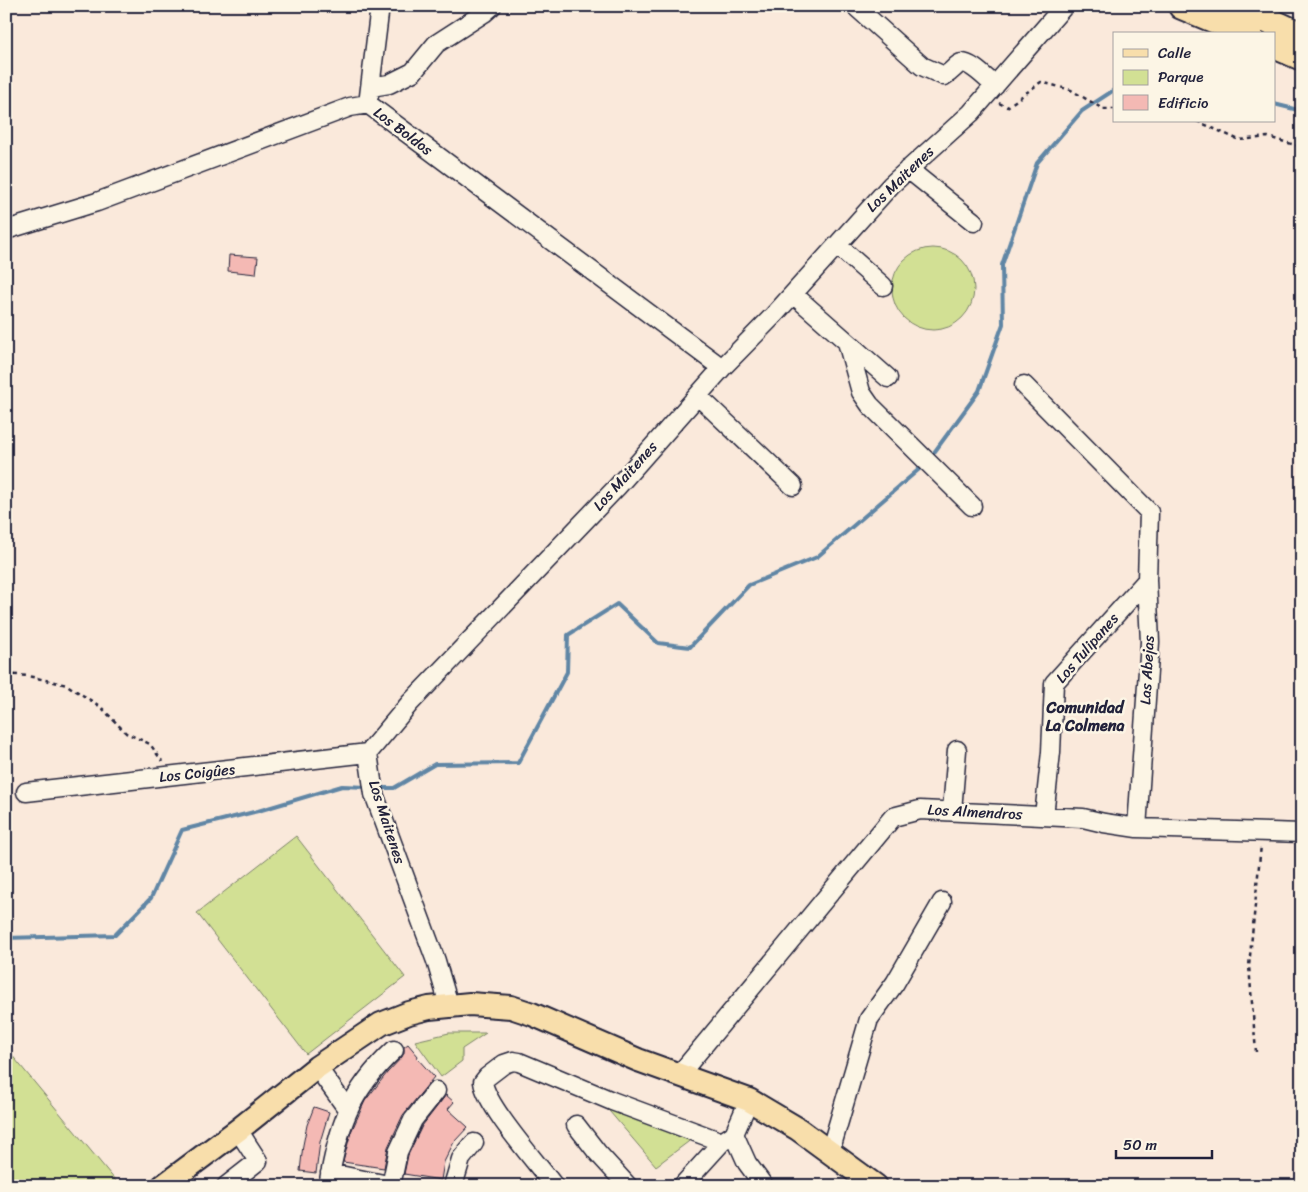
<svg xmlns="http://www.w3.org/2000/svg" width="1308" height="1192" viewBox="0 0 1308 1192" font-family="Sriracha,sans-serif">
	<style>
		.green { fill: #d2e094; stroke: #7a8168 }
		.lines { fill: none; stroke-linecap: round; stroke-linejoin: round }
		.stream { stroke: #6186a5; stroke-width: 4 }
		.building { fill: #f4b9b4; stroke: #22223b }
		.minor-casing { stroke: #22223b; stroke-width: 21 }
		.major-casing { stroke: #22223b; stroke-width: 26 }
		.highway-casing { stroke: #22223b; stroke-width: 30 }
		.path { stroke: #22223b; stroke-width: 2.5; stroke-dasharray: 4 4; stroke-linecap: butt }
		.minor { stroke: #fcf5e5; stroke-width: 18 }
		.major { stroke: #f8deab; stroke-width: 22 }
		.highway { stroke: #f8deab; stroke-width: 26 }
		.labels { text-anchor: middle; stroke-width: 5; stroke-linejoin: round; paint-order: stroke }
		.street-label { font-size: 15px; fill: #22223b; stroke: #fcf5e5 }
		.neighbourhood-label { font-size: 16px; font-weight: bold; fill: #22223b; stroke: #fcf5e5 }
	</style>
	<rect width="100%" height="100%" fill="#fae9db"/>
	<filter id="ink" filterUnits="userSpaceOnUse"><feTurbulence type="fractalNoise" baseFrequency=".02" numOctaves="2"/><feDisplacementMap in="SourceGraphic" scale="10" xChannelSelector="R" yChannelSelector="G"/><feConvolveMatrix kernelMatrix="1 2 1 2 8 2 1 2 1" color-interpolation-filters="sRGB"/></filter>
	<g filter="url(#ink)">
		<path class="green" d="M892 289a41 41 0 1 1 82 0a41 41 0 1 1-82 0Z
			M296 836 405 977 306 1054 197 913Z
			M449 1033H486L462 1049V1061L441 1077 415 1041Z
			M6 1048 120 1186H6Z
			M604 1105 692 1139 656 1166Z"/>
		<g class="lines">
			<path class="stream" d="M1274 104 1302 111
				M930 458 979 391 1003 324 1002 265 1037 163 1082 111 1114 90
				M378 788H394L435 764 518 763 567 672 568 635 617 604 658 643 690 647 749 585 817 557 924 465
				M6 938 115 935 151 898 182 830 258 811 342 786 368 787"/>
		</g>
		<path class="building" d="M229 255 258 257 256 274 228 271Z
			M408 1044 418 1056 417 1058 434 1077 403 1115 388 1147 384 1168 343 1162 351 1132 365 1101 387 1073 402 1057 404 1053V1047Z
			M446 1095 454 1102 448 1109 468 1127 454 1142 444 1162 441 1180 404 1174 408 1155 422 1126Z
			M314 1107 329 1112 320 1142 316 1173 300 1171 303 1145 307 1125Z"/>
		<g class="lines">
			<g class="minor-casing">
				<path id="minor" d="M855 6 922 66 944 76C952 72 953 68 959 64 967 58 988 80 995 86
					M371 87 389 84 413 72 436 44 484 13 492 6
					M369 96 380 6
					M908 169 974 222
					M6 230 97 202 350 107 368 104 722 368
					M837 245 883 286
					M793 294 888 378
					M847 342 861 392 870 405 972 506
					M1024 385 1149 512 1147 580 1150 642 1137 828
					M698 396 793 486
					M26 792 368 753
					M952 811 957 750
					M1044 816 1051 752 1054 683 1147 580
					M449 1005 436 961 374 794 368 753 410 703 617 487 722 368 774 315 891 185 971 113 1064 6
					M317 1067 348 1110
					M679 1075 893 817 920 810 1083 818 1104 823 1137 828 1302 833
					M576 1125 597 1152 628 1186
					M734 1134 747 1163 764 1186
					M830 1152 869 1019 895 983 942 902
					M330 1173 393 1186
					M226 1186 258 1161 238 1130
					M328 1186C338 1127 349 1092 394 1050
					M391 1186 398 1152 413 1120 436 1091
					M453 1186 461 1159 474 1143
					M554 1186C538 1164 486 1106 483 1082L487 1077 504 1064 513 1061 519 1062 612 1101 722 1142
					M682 1186 722 1142 734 1134 749 1100"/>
			</g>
			<g class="major-casing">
				<path id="major" d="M163 1186 238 1130 317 1067 381 1024 409 1013 429 1008 470 1004 511 1007 532 1014 638 1060 749 1100 798 1129 876 1186"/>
			</g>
			<g class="highway-casing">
				<path id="highway" d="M1182 6 1249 34
					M1237 6 1302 36
					M1274 45 1302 57"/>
			</g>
			<path class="path" d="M999 103 1007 107 1041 82 1071 90 1103 109H1114
				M1197 121 1239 140 1268 137 1302 147
				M6 674 28 676 67 685 101 707 126 733 150 744 162 761
				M1256 1052 1249 966 1261 845"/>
			<use href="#minor" class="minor"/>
			<use href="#major" class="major"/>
			<use href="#highway" class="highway"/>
		</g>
	</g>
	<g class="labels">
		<g class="street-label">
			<text transform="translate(403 131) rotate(37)" y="5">Los Boldos</text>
			<text transform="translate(900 179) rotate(-44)" y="5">Los Maitenes</text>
			<text transform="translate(625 476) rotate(-48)" y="5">Los Maitenes</text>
			<text transform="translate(1087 648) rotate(-49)" y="5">Los Tulipanes</text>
			<text transform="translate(1147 670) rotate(-87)" y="5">Las Abejas</text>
			<text transform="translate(197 773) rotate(-6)" y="5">Los Coigûes</text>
			<text transform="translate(975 812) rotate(3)" y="5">Los Almendros</text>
			<text transform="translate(387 822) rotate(72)" y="5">Los Maitenes</text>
		</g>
		<g class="neighbourhood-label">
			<text x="1085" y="713">Comunidad<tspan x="1085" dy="18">La Colmena</tspan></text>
		</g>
	</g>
	<rect width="1308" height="1192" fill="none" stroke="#fcf5e5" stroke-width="25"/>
	<rect x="12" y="12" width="1283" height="1167" fill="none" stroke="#22223b" stroke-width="2" filter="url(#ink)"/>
	<rect x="1113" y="32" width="162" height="90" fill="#fcf5e5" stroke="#a5a1a1"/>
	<rect x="1123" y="49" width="25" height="8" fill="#f8deab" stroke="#a5a1a1"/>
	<text x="1158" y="58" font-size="15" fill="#22223b">Calle</text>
	<rect x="1123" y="70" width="25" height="15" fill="#d2e094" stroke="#a5a1a1"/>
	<text x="1158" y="82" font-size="15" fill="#22223b">Parque</text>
	<rect x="1123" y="95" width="25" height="15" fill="#f4b9b4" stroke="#a5a1a1"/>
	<text x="1158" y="108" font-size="15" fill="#22223b">Edificio</text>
	<path d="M1116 1150v8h96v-8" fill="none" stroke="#22223b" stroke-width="2.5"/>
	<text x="1123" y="1150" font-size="15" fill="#22223b" stroke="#fcf5e5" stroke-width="4" paint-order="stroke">50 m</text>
</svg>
